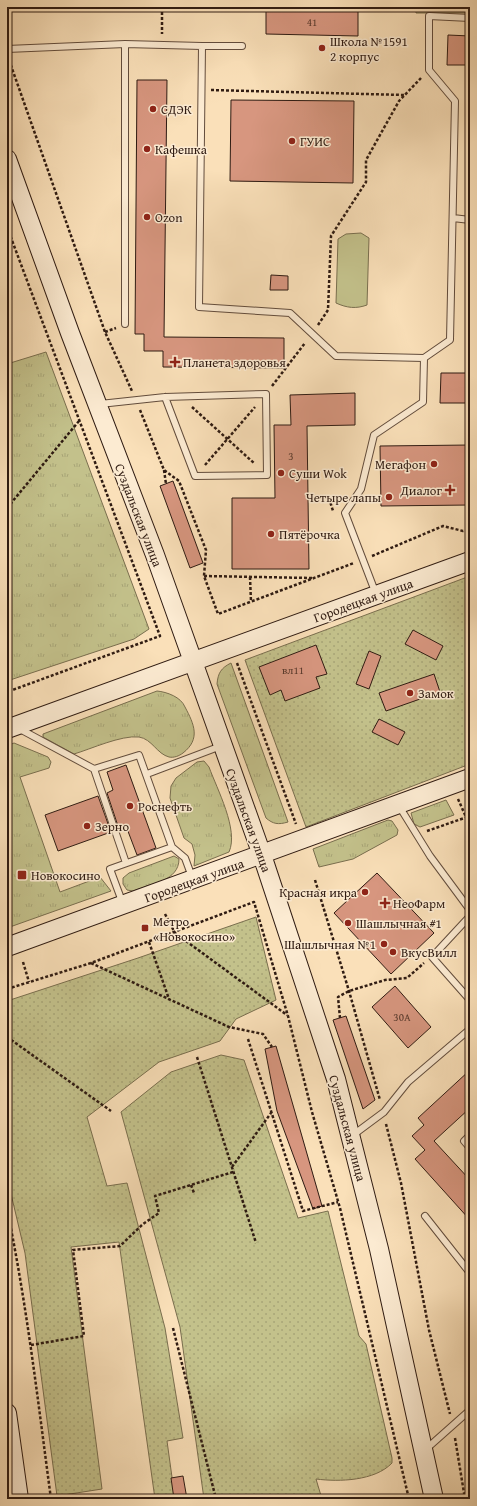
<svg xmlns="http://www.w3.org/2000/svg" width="477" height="1506" viewBox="0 0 477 1506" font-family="'Gentium Book Plus',serif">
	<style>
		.grass { fill: url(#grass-tufts); stroke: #796e4e }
		.park { fill: url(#park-dots); stroke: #796e4e }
		.garden { fill: #c3c18b; stroke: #796e4e }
		.building { fill: #d7967f; stroke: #2f1b12 }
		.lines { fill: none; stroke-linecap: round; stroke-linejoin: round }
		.lane-casing { stroke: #624c3c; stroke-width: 8 }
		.secondary-casing { stroke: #2f1b12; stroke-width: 20 }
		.path { stroke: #2f1b12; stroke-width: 2.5; stroke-dasharray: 3 2; stroke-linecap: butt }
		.lane { stroke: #fcebd2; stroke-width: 6 }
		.secondary { stroke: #fcebd2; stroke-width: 18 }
		.poi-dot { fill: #8f2418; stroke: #fcebd2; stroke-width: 1.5 }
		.labels { text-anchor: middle; stroke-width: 3; stroke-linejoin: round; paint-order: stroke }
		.number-label { font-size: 11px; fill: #593a2d }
		.poi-label { font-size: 13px; fill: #2f1b12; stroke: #fcebd2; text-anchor: start }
		.street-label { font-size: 13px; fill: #2f1b12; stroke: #fcebd2 }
	</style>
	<defs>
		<pattern id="grass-tufts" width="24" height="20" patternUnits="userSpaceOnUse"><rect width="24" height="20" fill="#c3c18b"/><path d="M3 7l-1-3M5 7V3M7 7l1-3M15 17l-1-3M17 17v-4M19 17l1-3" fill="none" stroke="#a8a577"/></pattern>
		<pattern id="park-dots" width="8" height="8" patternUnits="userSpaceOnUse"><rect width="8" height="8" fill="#c3c18b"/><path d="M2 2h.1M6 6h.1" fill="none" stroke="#a8a577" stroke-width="1.8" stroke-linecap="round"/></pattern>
	</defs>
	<rect width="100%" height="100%" fill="#fae0b9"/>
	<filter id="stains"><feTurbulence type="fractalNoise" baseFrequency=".005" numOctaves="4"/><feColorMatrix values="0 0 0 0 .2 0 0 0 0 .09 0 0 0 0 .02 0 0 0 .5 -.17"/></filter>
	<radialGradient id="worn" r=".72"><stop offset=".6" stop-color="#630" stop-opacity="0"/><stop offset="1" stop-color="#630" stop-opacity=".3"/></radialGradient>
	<path class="grass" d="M46 352 149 629 134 639 7 681V364Z
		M231 663 288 822C278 825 273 824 266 818L217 684C218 673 221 668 231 663Z
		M157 691C167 692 181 697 185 707 194 724 201 739 183 753 179 756 174 758 169 757 157 754 152 739 139 737 121 735 91 749 74 754L43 737V734Z
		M14 743 48 757 51 762 49 768 20 777 60 892 100 877 111 891 7 928V746Z
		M204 761 209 767C217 789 239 830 229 852L194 866 195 855 192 844 184 838 170 798 171 786 176 778 197 762Z
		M446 800 454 815 420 827 414 824 411 813Z
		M388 820 392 821 398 830 397 835 353 859 319 867 313 849Z
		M174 856 179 859C179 881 151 884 133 891L127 890 123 884V878L129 873Z"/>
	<path class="park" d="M416 7H470V13H416Z
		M470 576V764L306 827 245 660Z
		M256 917 276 1000 236 1019 220 1041 159 1062 87 1117 107 1186 127 1183 165 1328 183 1438 167 1441 175 1499H155L119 1242 71 1247 102 1489 57 1496 25 1253 7 1177V1001L138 958Z
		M221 1055 244 1060 298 1218 328 1211 359 1336 366 1344 392 1458V1463C375 1481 339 1482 316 1479L322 1499H204L180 1327 121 1112 171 1072Z"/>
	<path class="garden" d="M361 233 369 238 367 305C356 309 347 308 336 303L338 239 346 234Z"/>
	<path class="building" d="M266 7H358V36L266 34Z
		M448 35 470 36V65H447Z
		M137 80H167L164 337 284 338V368L163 367V351H144V334H135Z
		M231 100 354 101 353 183 230 181Z
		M271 275 288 276V290H270Z
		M441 373H470L468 403H440Z
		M355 393V425L307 426 309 569H232V498H275L274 425H291L290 395Z
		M470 445V505L381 506 380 446Z
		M173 481 203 563 190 568 160 486Z
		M413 630 443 646 436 660 405 644Z
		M316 645 327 674 316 677 320 688 285 701 281 690 270 695 259 667Z
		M369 651 381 656 369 689 356 684Z
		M434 674 440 692 386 711 379 693Z
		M379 719 405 732 398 745 372 732Z
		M126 765 156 848 137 855 126 826 119 829 107 793 113 790 107 772Z
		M98 796 111 832 58 851 45 815Z
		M377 873 434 933 391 974 334 913Z
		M395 986 431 1027 408 1048 372 1007Z
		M346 1016 375 1100 363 1109 333 1020Z
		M276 1046 322 1206 313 1209 277 1111 265 1049Z
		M470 1070V1108L434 1141 470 1180V1220L415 1159 425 1150 412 1136 424 1125 418 1118Z
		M183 1476 187 1499H174L171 1478Z"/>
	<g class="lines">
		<g class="lane-casing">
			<path id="lane" d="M125 44V324
				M202 46H242
				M7 49 125 44 202 46 199 307 290 313 336 356 424 358 450 340 455 101 429 70V16L470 18
				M453 218 470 220
				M100 404 165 397 266 394 267 475 195 476 165 397
				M376 594 345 513 361 489 374 435 423 402 424 358
				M18 728 94 769 126 863
				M94 769 139 755 172 847 185 858 192 877
				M147 774 221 746
				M399 806 430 856 470 910
				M123 904 110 869 172 847
				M470 916 432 957 470 1000
				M353 1135 384 1112 408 1082 470 1029
				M470 1135 464 1141 470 1148
				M425 1216 470 1273
				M425 1450 470 1410"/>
		</g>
		<g class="secondary-casing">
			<path id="secondary" d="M7 159 70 333 155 555 262 855 336 1079 379 1249 434 1499
				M7 729 470 561
				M7 947 470 778
				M7 1413 19 1499"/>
		</g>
		<path class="path" d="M162 7V34
			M9 60 105 332 132 391
			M211 90 404 95
			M7 227 160 636 7 692
			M318 325 328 310 331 236 366 182V160L399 101 421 78
			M105 332 116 328
			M272 386 305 343
			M192 407 255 464
			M140 410 164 470 179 481 206 550 204 576 218 614 354 563
			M205 465 255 407
			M164 470 166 484
			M329 498 333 511
			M7 508 79 421
			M372 556 443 526 463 531 470 529
			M204 576 312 578
			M250 577 251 602
			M237 663 296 824
			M458 799 466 817
			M427 831 470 816
			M315 880 349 991 380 1100
			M165 914 175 933 287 1015
			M149 942 169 999
			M23 962 29 982
			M91 963 229 1027 263 1034 272 1047
			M7 989 91 963 254 902 288 1016 312 1112 340 1208 409 1499
			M340 1018 338 997 349 991 385 980 407 978 424 963
			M7 1037 111 1111
			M248 1039 303 1211 338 1202
			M197 1057 256 1243
			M386 1124 401 1183 429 1330 450 1414
			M232 1167 271 1113
			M191 1185 194 1193
			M7 1209C27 1305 38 1402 51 1499
			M173 1328 216 1499
			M31 1345 84 1336 73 1250 120 1246 143 1224 159 1213 155 1196 233 1172
			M455 1438 465 1499"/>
		<use href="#lane" class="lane"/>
		<use href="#secondary" class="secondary"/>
	</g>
	<g class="poi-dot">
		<circle cx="322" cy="48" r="4"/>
		<circle cx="153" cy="109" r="4"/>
		<circle cx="292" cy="141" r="4"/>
		<circle cx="147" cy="149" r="4"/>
		<circle cx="147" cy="217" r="4"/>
		<path d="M173 356h4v4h4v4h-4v4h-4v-4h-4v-4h4z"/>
		<circle cx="434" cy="464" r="4"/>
		<circle cx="281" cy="473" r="4"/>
		<path d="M448 484h4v4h4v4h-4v4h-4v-4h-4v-4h4z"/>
		<circle cx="389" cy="497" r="4"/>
		<circle cx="271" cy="534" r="4"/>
		<circle cx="410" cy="693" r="4"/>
		<circle cx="130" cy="806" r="4"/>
		<circle cx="87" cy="826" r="4"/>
		<rect x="17" y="870" width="10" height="10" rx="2"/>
		<circle cx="365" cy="892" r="4"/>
		<path d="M383 897h4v4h4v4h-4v4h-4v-4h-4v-4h4z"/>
		<circle cx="348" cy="923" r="4"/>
		<rect x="141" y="924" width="8" height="8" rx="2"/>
		<circle cx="384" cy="944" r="4"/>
		<circle cx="393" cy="952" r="4"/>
	</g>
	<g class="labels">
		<g class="number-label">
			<text x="312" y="26">41</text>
			<text x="291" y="460">3</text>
			<text x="293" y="674">вл11</text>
			<text x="402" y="1021">30А</text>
		</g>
		<g class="poi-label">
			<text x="330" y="46">Школа №1591<tspan x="330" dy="15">2 корпус</tspan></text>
			<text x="161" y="114">СДЭК</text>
			<text x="300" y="146">ГУИС</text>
			<text x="155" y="154">Кафешка</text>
			<text x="155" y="222">Ozon</text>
			<text x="183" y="367">Планета здоровья</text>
			<text x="426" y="469" text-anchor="end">Мегафон</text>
			<text x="289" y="478">Суши Wok</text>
			<text x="442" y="495" text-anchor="end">Диалог</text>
			<text x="381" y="502" text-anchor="end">Четыре лапы</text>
			<text x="279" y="539">Пятёрочка</text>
			<text x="418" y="698">Замок</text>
			<text x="138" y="811">Роснефть</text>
			<text x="95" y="831">Зерно</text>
			<text x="31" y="880">Новокосино</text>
			<text x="357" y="897" text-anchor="end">Красная икра</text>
			<text x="393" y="908">НеоФарм</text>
			<text x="153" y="926">Метро<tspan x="153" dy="15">«Новокосино»</tspan></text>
			<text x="356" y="928">Шашлычная #1</text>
			<text x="376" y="949" text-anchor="end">Шашлычная №1</text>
			<text x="401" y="957">ВкусВилл</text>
		</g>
		<g class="street-label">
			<text transform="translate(139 515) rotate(69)" y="5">Суздальская улица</text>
			<text transform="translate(363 600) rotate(-20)" y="5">Городецкая улица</text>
			<text transform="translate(249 820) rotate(70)" y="5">Суздальская улица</text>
			<text transform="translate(194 880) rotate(-20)" y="5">Городецкая улица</text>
			<text transform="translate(348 1128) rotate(75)" y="5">Суздальская улица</text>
		</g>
	</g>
	<rect width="477" height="1506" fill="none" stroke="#fae0b9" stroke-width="24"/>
	<rect x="8" y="8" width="461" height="1490" fill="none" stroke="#2f1b12" stroke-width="2"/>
	<rect x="12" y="12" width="453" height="1482" fill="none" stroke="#2f1b12"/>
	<rect width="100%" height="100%" filter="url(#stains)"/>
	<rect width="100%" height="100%" fill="url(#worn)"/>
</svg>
